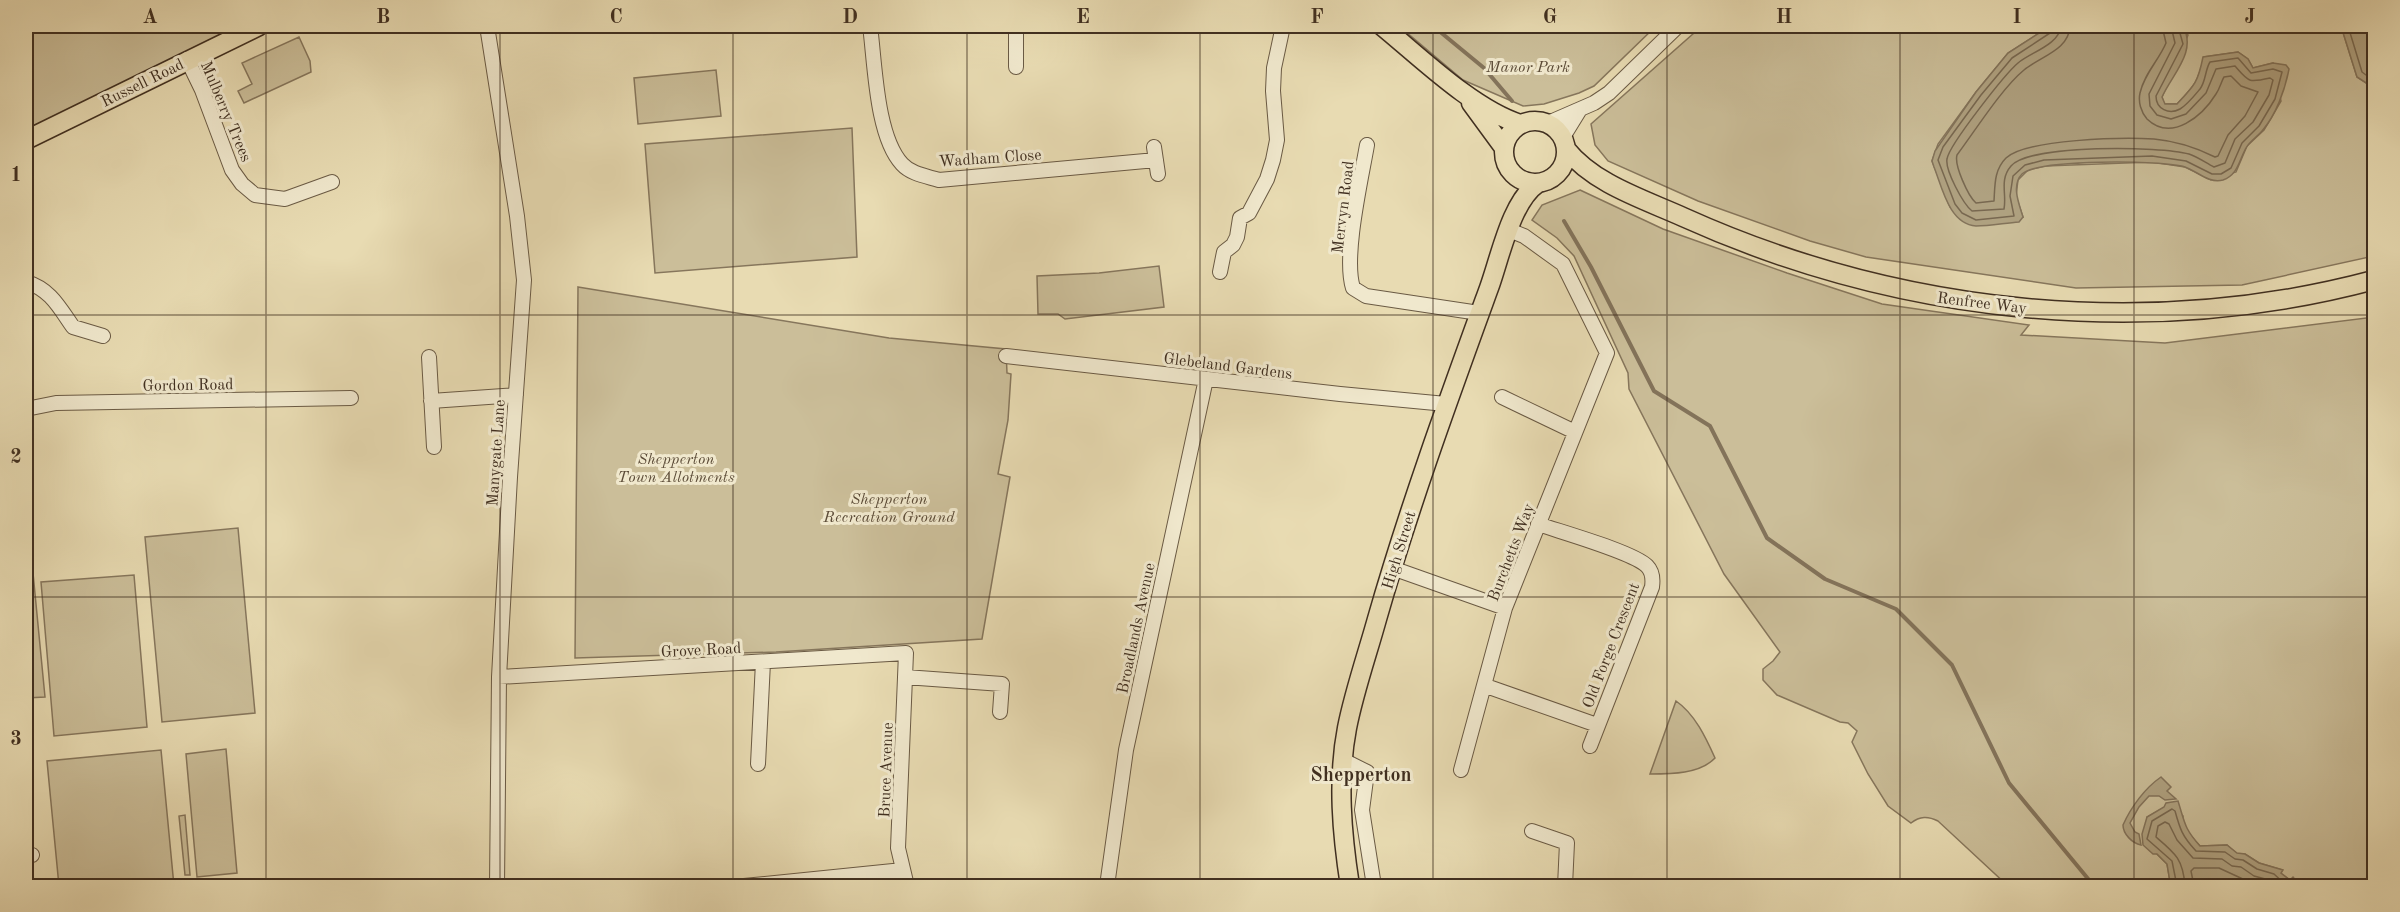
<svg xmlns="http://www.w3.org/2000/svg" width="2400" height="912" viewBox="0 0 2400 912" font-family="'Old Standard TT',serif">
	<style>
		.green { fill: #cbbe99; stroke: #86765c; stroke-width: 1.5 }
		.water { fill: #afa180; stroke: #83735a; stroke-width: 1.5 }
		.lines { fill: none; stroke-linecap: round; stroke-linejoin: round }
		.shore { stroke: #786850; stroke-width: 1.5 }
		.stream { stroke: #83735a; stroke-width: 4 }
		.minor-casing { stroke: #6a5a44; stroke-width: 16 }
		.major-casing { stroke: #402f20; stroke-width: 21 }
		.minor { stroke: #f0e8cd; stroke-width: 14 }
		.major { stroke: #e8dbb2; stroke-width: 18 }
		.grid { fill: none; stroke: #402f20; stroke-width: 1.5; stroke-opacity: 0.55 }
		.labels { text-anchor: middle; stroke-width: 6; stroke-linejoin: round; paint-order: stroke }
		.park-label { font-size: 16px; font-style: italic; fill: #5c4c38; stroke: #f0e8cd }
		.street-label { font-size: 16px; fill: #402f20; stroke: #f0e8cd }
		.quarter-label { font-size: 20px; font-weight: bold; fill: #402f20; stroke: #f0e8cd }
		.neatline { fill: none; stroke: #402f20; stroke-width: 2 }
		.grid-label { font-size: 20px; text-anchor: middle; font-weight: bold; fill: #402f20 }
	</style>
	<rect width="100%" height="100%" fill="#e8dbb2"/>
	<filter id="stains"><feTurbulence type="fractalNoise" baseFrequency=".00333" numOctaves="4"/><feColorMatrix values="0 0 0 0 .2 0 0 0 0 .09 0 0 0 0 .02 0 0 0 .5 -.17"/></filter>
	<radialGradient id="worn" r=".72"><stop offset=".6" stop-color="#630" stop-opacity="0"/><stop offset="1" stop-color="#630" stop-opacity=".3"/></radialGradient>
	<path class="green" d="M26 26H242L26 132Z
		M1399 26H1656L1594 86 1579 93 1544 104 1523 106 1463 80Z
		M1702 26H2050L2008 53 1976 92 1938 144 1932 161 1950 207 2023 217 2016 196 2018 180 2028 170 2045 166 2152 162 2185 167 2211 180 2236 172 2247 146 2264 130 2281 101 2273 63 2253 68 2248 59 2238 52 2204 57C2198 82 2195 85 2177 104H2164L2162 97 2188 35 2183 26H2341L2357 77 2374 88V256L2242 285 2076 288 1866 257 1810 241 1698 201 1608 161 1595 145 1591 124Z
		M299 37 310 61 311 72 244 103 238 91 252 84 242 63Z
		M716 70 721 116 638 124 634 78Z
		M852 128 857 257 655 273 645 144Z
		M1580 190 1663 229 1787 273 1882 304 2029 325 2021 335 2165 343 2374 317V886H2301L2293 878 2290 880 2280 873 2282 870 2259 863 2245 854H2237L2227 845 2200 846C2193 838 2182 828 2183 816L2165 807 2147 817 2157 854 2167 864 2170 882 2173 886H2008L1938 821C1928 816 1920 816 1911 823L1888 806 1868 774 1852 742 1857 731 1848 723 1840 722 1777 695 1763 680V669L1773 661 1780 652 1724 574 1629 389 1628 373 1574 256 1557 238 1532 220 1542 205Z
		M1159 266 1164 307 1065 319 1058 314H1038L1037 276 1099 273Z
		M578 287 889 338 1006 349 1007 373 1011 374 1008 420 998 474 1010 477 982 639 776 652 575 658Z
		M238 528 255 713 162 722 145 537Z
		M33 573 45 697 26 698V574Z
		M134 575 147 727 54 736 41 582Z
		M1676 701C1695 714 1706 738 1715 758 1700 774 1671 774 1650 774Z
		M226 749 237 873 197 877 186 754Z
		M161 750 174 886H59L47 761Z
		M185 815 190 875H185L179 816Z"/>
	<path class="water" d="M2050 26H2183C2197 52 2173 73 2162 97L2165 104H2177C2195 85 2198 82 2203 57L2238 52 2248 59 2253 68 2273 63 2286 65 2289 69C2285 90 2276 115 2262 131 2257 137 2250 141 2246 148 2239 160 2238 175 2223 180 2209 184 2197 171 2185 167 2163 160 2037 159 2022 174 2011 185 2019 204 2023 217L2019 222C2005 223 1990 226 1976 226 1949 224 1942 187 1934 167L1932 161 1935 151 1976 92 2008 53Z
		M2341 26H2374V88L2357 77Z
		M2161 777 2171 787 2167 791 2176 799 2165 800 2159 796H2149L2139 807 2130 823 2135 832 2139 834 2141 845C2132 843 2123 834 2123 825 2131 807 2145 788 2161 777Z
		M2178 801C2185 823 2184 828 2200 846L2227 845 2237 853 2245 854 2259 863 2283 870 2281 873 2290 880 2293 877 2301 886H2173L2170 882 2167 864 2157 854H2153L2143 845 2142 834 2147 817 2164 807 2166 803Z"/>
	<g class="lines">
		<path class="shore" d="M2053 26 2050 33 2012 58 1981 95 1943 147 1938 160 1955 204 1962 213 1976 220 2014 216 2010 196 2013 176 2025 165 2044 160 2152 156 2186 161 2212 174H2221L2231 168 2242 143 2259 126 2275 99 2282 72 2273 69 2251 73 2238 58 2210 62C2205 70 2206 81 2200 89 2195 95 2187 105 2180 109 2169 115 2156 109 2156 96L2183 44 2178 26
			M2061 26C2059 45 2031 52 2018 63 2005 74 1949 145 1947 159 1945 170 1963 204 1972 211L2004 209C2007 194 1999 180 2011 166 2030 144 2161 146 2189 154 2198 157 2206 163 2214 167L2225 163 2235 139 2253 122 2269 95 2273 80 2270 78C2248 83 2249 82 2235 66L2216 69 2206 93 2186 114 2171 119 2157 115 2150 106 2149 94 2175 43 2171 26
			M2070 26C2069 50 2041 56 2024 70 2002 88 1975 131 1957 155 1954 165 1968 196 1976 203L1994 201C1995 185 1994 170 2006 158 2025 139 2125 137 2154 139 2176 141 2195 147 2215 157L2218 156 2228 135 2245 116 2258 92 2241 86 2231 76 2224 77C2221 82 2220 88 2216 94 2203 115 2172 143 2147 119 2141 112 2138 102 2140 93 2144 74 2159 60 2166 43L2162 26
			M2348 26 2362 72 2374 81
			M2177 886 2172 861 2147 839 2152 821 2172 809 2175 811C2180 829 2182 836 2196 851L2225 852 2235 859 2243 860 2257 869 2274 874 2286 885 2293 886
			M2185 886C2183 859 2175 853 2156 837L2158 826 2165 822 2169 824 2177 840 2193 858 2222 859 2232 866 2241 867 2254 876 2269 880 2276 886
			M2194 886 2191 871 2194 868H2219L2258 886"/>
		<path class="stream" d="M1433 26 1484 68 1512 101
			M1564 221 1591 267 1654 391 1710 426 1767 538 1825 579 1896 609 1952 665 2009 783 2094 886"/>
		<g class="minor-casing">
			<path id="minor" d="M487 26 517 216 524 280 510 477 499 677 497 886
				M870 26C875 63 876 136 902 164 911 174 926 176 939 180L1156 160
				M1016 26V67
				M187 59 202 90 232 170 242 184 255 195 285 199 332 182
				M1548 123 1594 103 1609 93 1678 26
				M1563 137 1579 111
				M1367 145C1361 180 1343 257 1353 288L1366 296 1479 313
				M1154 147 1158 174
				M1220 272 1224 252 1233 245 1237 237 1240 218 1249 213 1267 179 1273 160 1277 140 1273 91 1274 68 1283 26
				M26 282C50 289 59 307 73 327L103 336
				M1006 356 1340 394 1446 404
				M429 357 434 447
				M1502 397 1575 432
				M431 401 516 395
				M26 409 56 403 351 398
				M1538 524C1561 532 1633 552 1647 566 1653 572 1653 580 1652 587L1590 746
				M1392 568 1505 608
				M499 677 906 653 898 848 907 886
				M905 677 1002 684 1000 712
				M1486 686 1597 725
				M1343 760 1367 772 1362 810 1374 886
				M758 764 763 662
				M1461 770 1505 608 1607 353 1563 264 1524 236 1509 230
				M1532 831 1567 843 1565 886
				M26 856 32 855
				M744 886 903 870
				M1107 886 1126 750 1206 379"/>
		</g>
		<g class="major-casing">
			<path id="major" d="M1382 26C1420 57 1473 109 1520 124
				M1471 103 1504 148
				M1504 152a31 31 0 1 1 62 0a31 31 0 1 1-62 0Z
				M26 140 259 26
				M1566 149C1594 184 1643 199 1683 217 1898 314 2145 341 2374 280
				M1350 886C1342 835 1337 780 1347 728 1354 692 1367 655 1377 619 1409 507 1449 398 1489 288 1500 258 1511 201 1538 183"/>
		</g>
		<use href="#minor" class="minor"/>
		<use href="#major" class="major"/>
	</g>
	<path class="grid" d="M266 26V886M500 26V886M733 26V886M967 26V886M1200 26V886M1433 26V886M1667 26V886M1900 26V886M2134 26V886M26 315H2374M26 597H2374"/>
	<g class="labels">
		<g class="park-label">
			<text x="1528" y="72">Manor Park</text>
			<text x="676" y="464">Shepperton<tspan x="676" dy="18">Town Allotments</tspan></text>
			<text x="889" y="504">Shepperton<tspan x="889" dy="18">Recreation Ground</tspan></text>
		</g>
		<g class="street-label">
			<text transform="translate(142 82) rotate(-26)" y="6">Russell Road</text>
			<text transform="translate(227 111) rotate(67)" y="6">Mulberry Trees</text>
			<text transform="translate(990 157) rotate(-4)" y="6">Wadham Close</text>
			<text transform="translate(1342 207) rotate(-83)" y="6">Mervyn Road</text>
			<text transform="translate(1982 302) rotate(7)" y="6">Renfree Way</text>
			<text transform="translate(1228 365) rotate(7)" y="6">Glebeland Gardens</text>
			<text transform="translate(188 384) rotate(-1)" y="6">Gordon Road</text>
			<text transform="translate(495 453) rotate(-86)" y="6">Manygate Lane</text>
			<text transform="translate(1398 550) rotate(-73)" y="6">High Street</text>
			<text transform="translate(1510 552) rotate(-69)" y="6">Burchetts Way</text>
			<text transform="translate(1135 628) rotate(-78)" y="6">Broadlands Avenue</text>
			<text transform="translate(1610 645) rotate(-69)" y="6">Old Forge Crescent</text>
			<text transform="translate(701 649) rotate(-3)" y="6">Grove Road</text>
			<text transform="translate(885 770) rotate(-88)" y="6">Bruce Avenue</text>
		</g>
		<g class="quarter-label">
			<text x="1361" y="781">Shepperton</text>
		</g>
	</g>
	<rect width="2400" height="912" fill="none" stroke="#e8dbb2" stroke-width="66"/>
	<rect x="33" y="33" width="2334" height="846" class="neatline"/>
	<g class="grid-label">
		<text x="150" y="23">A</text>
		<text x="383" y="23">B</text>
		<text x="616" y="23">C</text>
		<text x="850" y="23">D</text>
		<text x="1083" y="23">E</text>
		<text x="1317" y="23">F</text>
		<text x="1550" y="23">G</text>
		<text x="1784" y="23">H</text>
		<text x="2017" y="23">I</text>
		<text x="2250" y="23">J</text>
		<text x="16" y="181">1</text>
		<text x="16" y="463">2</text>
		<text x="16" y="745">3</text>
	</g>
	<rect width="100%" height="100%" filter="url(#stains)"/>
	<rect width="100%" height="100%" fill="url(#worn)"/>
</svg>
